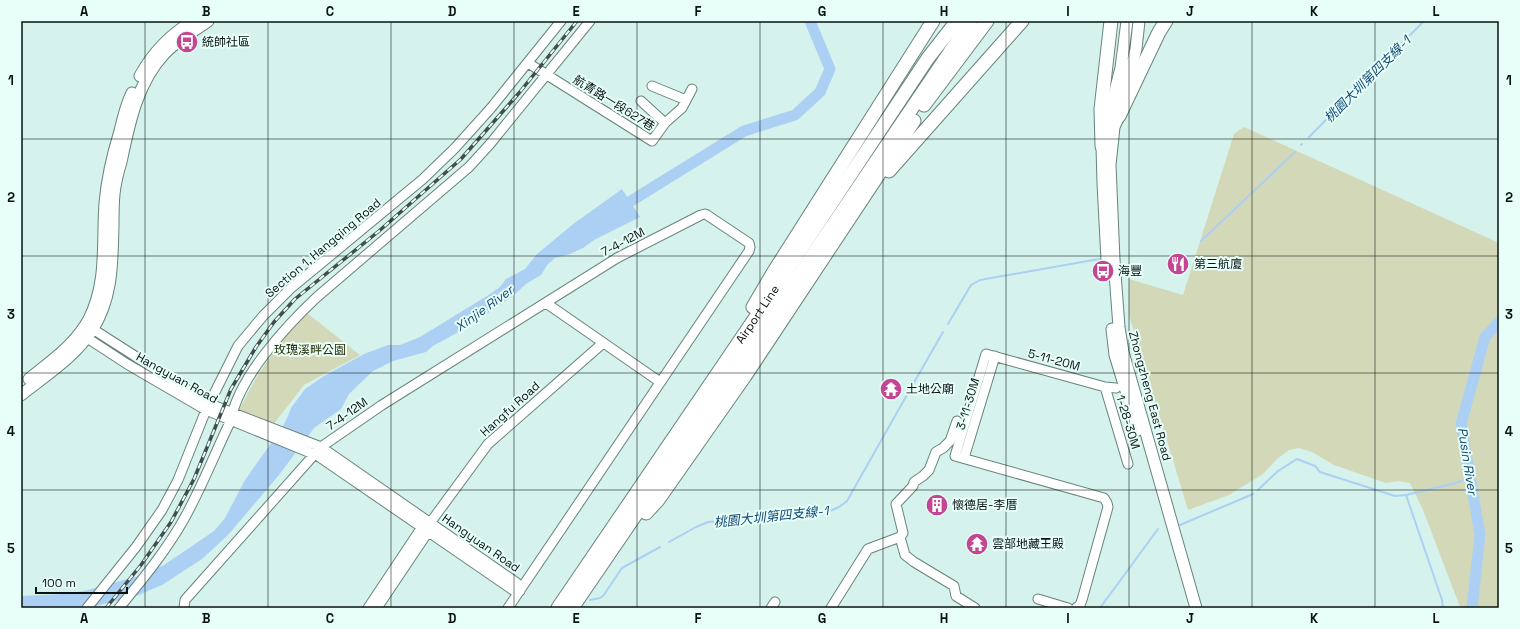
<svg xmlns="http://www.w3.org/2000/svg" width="1520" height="629" viewBox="0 0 1520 629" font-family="'Space Grotesk','Noto Sans TC',sans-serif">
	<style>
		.green { fill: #d3d9b8 }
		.water { fill: #acd0f4 }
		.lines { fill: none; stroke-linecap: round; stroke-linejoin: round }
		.stream { stroke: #acd0f4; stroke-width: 2 }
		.river { stroke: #acd0f4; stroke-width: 11 }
		.minor-casing { stroke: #68837d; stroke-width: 11 }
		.major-casing { stroke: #68837d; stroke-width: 13 }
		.highway-casing { stroke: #68837d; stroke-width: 15 }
		.minor { stroke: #fff; stroke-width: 9 }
		.major { stroke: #fff; stroke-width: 11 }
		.highway { stroke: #fff; stroke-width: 13 }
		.rail-casing { stroke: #404f4c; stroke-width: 3.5 }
		.rail { stroke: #e7fef9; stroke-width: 2; stroke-dasharray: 6; stroke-linecap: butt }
		.grid { fill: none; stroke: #081210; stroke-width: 1; stroke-opacity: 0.55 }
		.labels { text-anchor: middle; stroke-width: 4; stroke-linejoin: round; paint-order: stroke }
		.poi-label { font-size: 12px; fill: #081210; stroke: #e7fef9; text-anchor: start }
		.street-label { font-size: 12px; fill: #081210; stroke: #e7fef9 }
		.park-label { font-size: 12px; fill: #282d07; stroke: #e7fef9 }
		.water-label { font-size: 13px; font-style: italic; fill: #134a76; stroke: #e7fef9 }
		.neatline { fill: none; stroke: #081210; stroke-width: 1.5 }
		.grid-label { font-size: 13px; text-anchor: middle; font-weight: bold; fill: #081210 }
	</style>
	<rect width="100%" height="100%" fill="#d5f2ec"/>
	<path class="green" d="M1244 127 1499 243V608H1462L1460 607 1423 510 1410 483 1398 481 1386 483 1334 465 1312 452 1299 448 1289 450 1277 459 1263 474 1229 495 1188 510 1129 315V279L1183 295 1234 134Z
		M307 313 360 355 304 385 273 425 239 410 256 378 278 345Z"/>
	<path class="water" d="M622 189 640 217 594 240 583 248 570 254 555 258 548 264 541 275 526 284 514 295 471 325 433 346 426 352 393 361 373 371 349 394 341 409 314 428 279 475 228 535 202 559 162 585 139 595 88 608H21V596L63 594 84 591 138 576 164 565 214 531 225 518 245 480 282 428 288 416 291 408 305 389 324 376 364 354 388 345H400L420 337 487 296 500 287 506 279 525 269 537 254 572 225Z"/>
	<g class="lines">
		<path class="stream" d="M1309 137 1424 21
			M1301 145 1302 144
			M1201 241 1295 152
			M948 324 971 285 980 280 1099 259
			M912 386 943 332
			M1258 490 1278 471 1297 459 1315 466 1320 472 1395 496 1406 495 1456 483 1470 477
			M1406 495 1442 600 1443 608
			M1180 525 1253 494
			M669 542 696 527 708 522 830 511 839 507 847 501 908 393
			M590 600 600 598 603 596 622 568 660 547
			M1100 608 1158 529"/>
		<path class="river" d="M618 209 744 131 795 115 820 92 830 69 810 21
			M1472 608 1480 535 1461 424 1485 337 1499 322"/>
		<g class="minor-casing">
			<path id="minor" d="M528 63 652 141 665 123 682 108 692 89
				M652 86 686 100
				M641 101 665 123
				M546 303 660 382
				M81 334 127 364 206 410 318 456 513 590 520 591 517 583 321 447 210 404 88 326
				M1105 387 1128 464
				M964 458 995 356
				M900 537 905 555 914 562 954 586 956 596 975 608
				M1038 599 1068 608
				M87 608 136 547 162 510 178 480 206 410 238 346 263 316 290 289 423 179 455 148 491 108 561 21
				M119 608C142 580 166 551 184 519 202 487 215 453 231 420 238 378 287 325 317 297L469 167 490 144 590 21
				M184 608 185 600 321 447 382 405 617 258 701 215 705 214 707 215 749 243 750 247 749 251 508 608
				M368 608 422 527 430 523 488 444 603 343
				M377 608 428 532 429 527
				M771 608 775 602
				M831 608 868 549 900 537 903 533 896 504 913 486 914 482 923 476 929 470 936 452 943 448 950 441 957 421
				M1076 608 1080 605 1082 600 1108 507 1107 503 1104 498 955 456 986 354 1105 387 1116 388"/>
		</g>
		<g class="major-casing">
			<path id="major" d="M1139 21 1136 49 1119 116 1114 127 1110 165 1114 260 1119 327 1123 352 1196 608
				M140 76C152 54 171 34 193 21
				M1107 260 1103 183 1102 146 1107 122 1121 68 1127 21
				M1112 329 1115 355 1138 430
				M29 379C51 361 75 345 89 319 108 282 102 242 105 203 107 179 113 154 120 131 123 118 126 105 132 93
				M21 395C46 375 75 357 92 330 113 298 112 261 113 225 113 215 113 204 114 194 115 184 118 172 121 162 129 124 137 83 164 54 177 40 193 32 208 21"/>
		</g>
		<g class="highway-casing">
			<g id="highway">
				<path d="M924 105 987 21"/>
				<path d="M1119 116 1159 32 1166 21"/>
				<path d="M1102 146 1101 109 1111 21"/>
				<path d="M889 171 1022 21"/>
				<path d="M753 307 773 273 933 21"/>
				<path d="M646 513 658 500 745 376 914 121"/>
				<path id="s1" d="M558 608 756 317 928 58 957 21"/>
				<path d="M572 608 755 340 971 21"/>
			</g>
		</g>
		<use href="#minor" class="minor"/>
		<use href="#major" class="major"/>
		<use href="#highway" class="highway"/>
		<g class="rail-casing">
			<path id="rail" d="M106 608 141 565 171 522 194 479 231 389 256 347 274 322 295 299 379 231 461 159 519 93 577 21"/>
		</g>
		<use href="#rail" class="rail"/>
	</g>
	<path class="grid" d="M145 21V608M268 21V608M391 21V608M514 21V608M637 21V608M760 21V608M883 21V608M1006 21V608M1129 21V608M1252 21V608M1375 21V608M21 139H1499M21 256H1499M21 373H1499M21 490H1499"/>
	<defs>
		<g id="bus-disc" transform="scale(1.15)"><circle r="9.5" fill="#c44592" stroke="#e7fef9"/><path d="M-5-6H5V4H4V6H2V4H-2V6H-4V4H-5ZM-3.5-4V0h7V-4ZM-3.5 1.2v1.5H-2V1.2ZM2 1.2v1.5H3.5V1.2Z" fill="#fff"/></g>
		<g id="restaurant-disc" transform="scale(1.15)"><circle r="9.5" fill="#c44592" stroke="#e7fef9"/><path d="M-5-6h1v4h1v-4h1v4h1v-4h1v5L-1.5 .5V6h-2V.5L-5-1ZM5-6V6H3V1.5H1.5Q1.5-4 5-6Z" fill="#fff"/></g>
		<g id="temple-disc" transform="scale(1.15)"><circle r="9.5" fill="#c44592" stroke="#e7fef9"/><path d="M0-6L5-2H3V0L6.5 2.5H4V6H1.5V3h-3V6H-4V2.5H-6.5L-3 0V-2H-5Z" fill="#fff"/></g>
		<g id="building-disc" transform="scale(1.15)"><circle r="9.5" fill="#c44592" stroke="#e7fef9"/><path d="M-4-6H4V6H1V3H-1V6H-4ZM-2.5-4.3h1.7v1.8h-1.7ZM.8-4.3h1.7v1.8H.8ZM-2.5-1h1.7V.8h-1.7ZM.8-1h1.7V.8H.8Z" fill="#fff"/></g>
	</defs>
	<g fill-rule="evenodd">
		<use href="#bus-disc" x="187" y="42"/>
		<use href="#restaurant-disc" x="1178" y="264"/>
		<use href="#bus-disc" x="1103" y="271"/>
		<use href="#temple-disc" x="891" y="389"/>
		<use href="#building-disc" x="937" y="505"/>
		<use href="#temple-disc" x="977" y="544"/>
	</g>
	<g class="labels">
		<g class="poi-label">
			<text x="202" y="46">統帥社區</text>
			<text x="1194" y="268">第三航廈</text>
			<text x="1118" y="275">海豐</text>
			<text x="906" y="393">土地公廟</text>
			<text x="952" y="509">懷德居-李厝</text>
			<text x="992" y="548">雲部地藏王殿</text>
		</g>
		<g class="street-label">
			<text transform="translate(614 103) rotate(32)" y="4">航青路一段627巷</text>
			<text transform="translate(623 242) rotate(-28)" y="4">7-4-12M</text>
			<text transform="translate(323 248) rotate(-40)" y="4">Section 1, Hangqing Road</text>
			<text dy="4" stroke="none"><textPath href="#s1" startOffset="355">Airport Line</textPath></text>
			<text transform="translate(1054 360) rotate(15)" y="4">5-11-20M</text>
			<text transform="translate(177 378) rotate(29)" y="4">Hangyuan Road</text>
			<text transform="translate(1150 396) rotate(75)" y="4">Zhongzheng East Road</text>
			<text transform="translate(968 404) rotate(-73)" y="4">3-11-30M</text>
			<text transform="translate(510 409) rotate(-42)" y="4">Hangfu Road</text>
			<text transform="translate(347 414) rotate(-35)" y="4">7-4-12M</text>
			<text transform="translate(1128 422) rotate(73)" y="4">1-28-30M</text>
			<text transform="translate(481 543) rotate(35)" y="4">Hangyuan Road</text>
		</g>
		<g class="park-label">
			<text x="310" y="354">玫瑰溪畔公園</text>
		</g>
		<g class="water-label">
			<text transform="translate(1367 79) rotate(-45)" y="5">桃園大圳第四支線-1</text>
			<text transform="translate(484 308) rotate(-36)" y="5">Xinjie River</text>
			<text transform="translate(1468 461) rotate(81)" y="5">Pusin River</text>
			<text transform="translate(771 516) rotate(-6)" y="5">桃園大圳第四支線-1</text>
		</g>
	</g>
	<rect width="1520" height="629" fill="none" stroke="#e7fef9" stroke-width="44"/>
	<path d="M36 587v6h91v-6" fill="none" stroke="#081210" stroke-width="2"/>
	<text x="42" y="587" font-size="12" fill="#081210" stroke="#e7fef9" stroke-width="3" paint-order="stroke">100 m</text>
	<rect x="22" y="22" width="1476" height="585" class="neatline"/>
	<g class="grid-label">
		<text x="84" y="16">A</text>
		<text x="206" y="16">B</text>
		<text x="330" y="16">C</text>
		<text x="452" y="16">D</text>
		<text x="576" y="16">E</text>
		<text x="698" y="16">F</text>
		<text x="822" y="16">G</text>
		<text x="944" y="16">H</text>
		<text x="1068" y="16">I</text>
		<text x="1190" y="16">J</text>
		<text x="1314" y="16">K</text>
		<text x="1436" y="16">L</text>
		<text x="11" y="85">1</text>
		<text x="1509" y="85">1</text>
		<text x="11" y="202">2</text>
		<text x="1509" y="202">2</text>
		<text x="11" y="319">3</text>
		<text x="1509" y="319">3</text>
		<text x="11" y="436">4</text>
		<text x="1509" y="436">4</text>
		<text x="11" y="553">5</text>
		<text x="1509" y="553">5</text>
		<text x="84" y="623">A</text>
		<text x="206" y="623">B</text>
		<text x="330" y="623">C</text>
		<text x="452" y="623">D</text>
		<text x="576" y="623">E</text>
		<text x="698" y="623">F</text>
		<text x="822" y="623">G</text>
		<text x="944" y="623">H</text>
		<text x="1068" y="623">I</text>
		<text x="1190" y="623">J</text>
		<text x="1314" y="623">K</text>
		<text x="1436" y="623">L</text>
	</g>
</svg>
